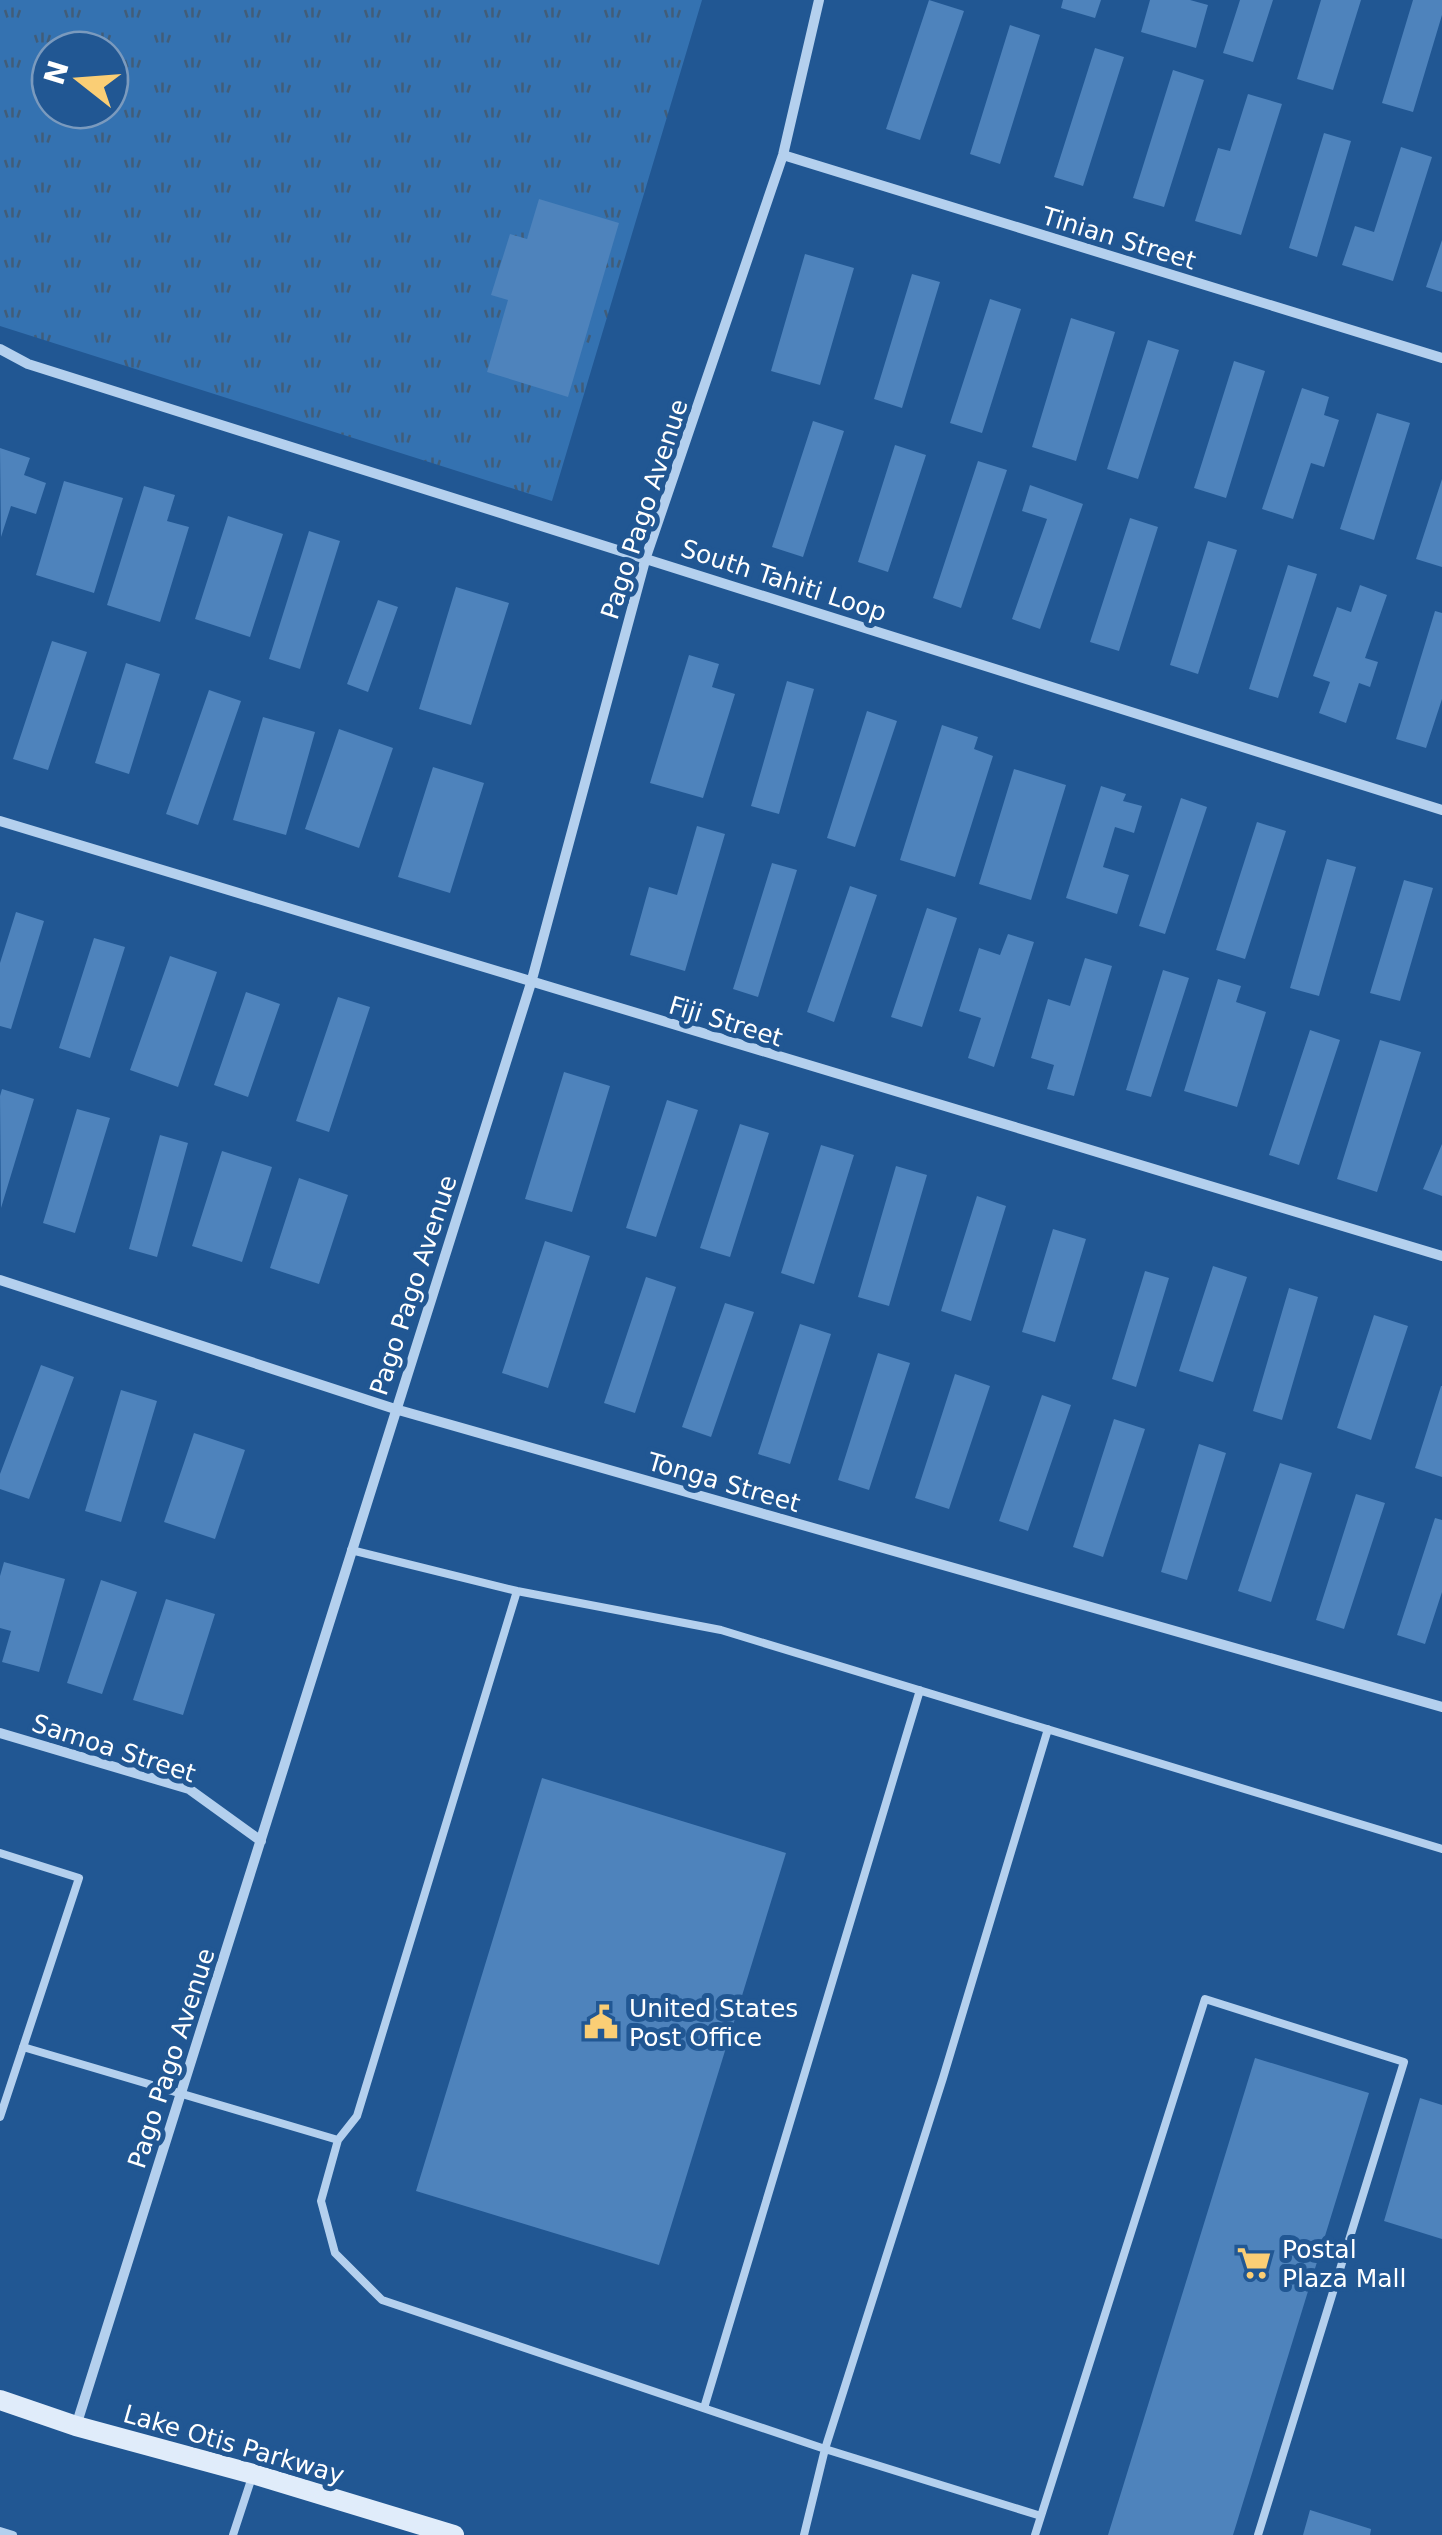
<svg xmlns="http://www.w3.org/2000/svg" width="1442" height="2535" viewBox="0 0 1442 2535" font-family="'DejaVu Sans',sans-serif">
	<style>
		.park { fill: url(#park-tufts); fill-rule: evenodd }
		.building { fill: #4e83bc }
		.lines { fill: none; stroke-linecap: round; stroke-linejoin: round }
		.service { stroke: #b4d0ee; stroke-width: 8 }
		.minor { stroke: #b4d0ee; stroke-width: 10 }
		.secondary { stroke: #e0ecfa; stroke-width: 20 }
		.labels { text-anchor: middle; stroke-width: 10; stroke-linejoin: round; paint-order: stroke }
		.street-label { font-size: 25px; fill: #fff; stroke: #215793 }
		.poi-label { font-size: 25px; fill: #fff; stroke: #215793; text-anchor: start }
	</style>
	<defs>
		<pattern id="park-tufts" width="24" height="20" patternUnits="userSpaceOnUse" patternTransform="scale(2.5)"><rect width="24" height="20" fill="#3472b1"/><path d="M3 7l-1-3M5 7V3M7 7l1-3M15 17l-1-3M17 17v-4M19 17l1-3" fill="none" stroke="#415d79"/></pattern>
	</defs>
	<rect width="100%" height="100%" fill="#215793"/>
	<path class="park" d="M0 0H702L552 501 0 326ZM50 50H110V110H50Z"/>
	<path class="building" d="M929 0 964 11 920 140 886 129Z
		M1063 0H1101L1095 18 1061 8Z
		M1150 0H1190L1208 5 1196 48 1141 32Z
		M1240 0H1273L1253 62 1223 53Z
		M1321 0H1361L1333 90 1297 79Z
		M1413 0H1442V15L1413 112 1382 103Z
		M1010 25 1040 35 1000 164 970 154Z
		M1095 48 1124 57 1083 186 1054 177Z
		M1173 70 1204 80 1164 207 1133 198Z
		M1248 94 1282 104 1241 235 1195 221 1218 148 1230 151Z
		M1324 133 1351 141 1317 257 1289 248Z
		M1401 147 1432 157 1393 281 1342 265 1355 226 1374 232Z
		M539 199 619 223 568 397 487 372 508 300 491 295 510 234 527 239Z
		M1442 240V292L1426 287Z
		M805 254 854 268 820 385 771 371Z
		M912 274 940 282 902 408 874 399Z
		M990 299 1021 309 982 433 950 423Z
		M1071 318 1115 332 1076 461 1032 447Z
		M1148 340 1179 350 1138 479 1107 469Z
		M1234 361 1265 371 1226 498 1194 488Z
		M1302 388 1329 397 1324 415 1339 420 1324 467 1311 463 1293 519 1262 509Z
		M1377 413 1410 423 1374 540 1340 529Z
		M813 421 844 431 803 557 772 547Z
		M895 445 926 455 888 572 858 562Z
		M0 448 30 458 24 475 46 483 36 514 11 506 1 537Z
		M978 461 1007 470 961 608 933 598Z
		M1442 479V567L1416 559Z
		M64 481 123 498 94 593 36 575Z
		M1030 485 1083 504 1040 629 1012 619 1047 519 1022 511Z
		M144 486 175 495 167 521 189 527 160 622 107 605Z
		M228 516 283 534 250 637 195 619Z
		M1130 518 1158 527 1119 651 1090 642Z
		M309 531 340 541 300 669 269 659Z
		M1208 541 1237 550 1198 674 1170 665Z
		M1288 565 1317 574 1278 698 1249 689Z
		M1360 585 1387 595 1365 658 1378 662 1370 687 1359 683 1346 723 1319 713 1330 682 1313 676 1337 607 1351 612Z
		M456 587 509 603 471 725 419 709Z
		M378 600 398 607 368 692 347 684Z
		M1435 611 1442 613V699L1426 748 1396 739Z
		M52 641 87 652 48 770 13 759Z
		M689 655 719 664 712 687 735 694 703 798 650 783Z
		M126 663 160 674 129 774 95 763Z
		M787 681 814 689 779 814 751 806Z
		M209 690 241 701 198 825 166 814Z
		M867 711 897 721 855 847 827 838Z
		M263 717 315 732 286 835 233 820Z
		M942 725 978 737 974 749 993 756 955 877 900 860Z
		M339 729 393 748 359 848 305 829Z
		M433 767 484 783 450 893 398 877Z
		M1014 769 1066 785 1031 900 979 884Z
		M1101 786 1126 794 1123 801 1142 806 1134 833 1115 827 1103 867 1129 875 1117 914 1066 898Z
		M1181 798 1207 807 1165 934 1139 926Z
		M1257 822 1286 831 1245 959 1216 950Z
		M697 826 725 834 685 971 630 955 649 887 677 895Z
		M1327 859 1356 867 1319 996 1290 988Z
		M772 863 797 870 758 997 733 989Z
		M1404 880 1433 888 1400 1001 1370 993Z
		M850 886 877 895 834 1022 807 1012Z
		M927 908 957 918 922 1027 891 1017Z
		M16 912 44 921 11 1029 0 1026V963Z
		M1008 934 1034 942 994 1067 968 1058 981 1018 959 1011 979 948 1000 955Z
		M94 938 125 947 90 1058 59 1048Z
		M170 956 217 972 178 1087 130 1070Z
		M1085 958 1112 966 1074 1096 1047 1089 1054 1065 1031 1058 1048 999 1070 1006Z
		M1163 970 1189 978 1151 1097 1126 1090Z
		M1218 979 1241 986 1236 1002 1266 1012 1237 1107 1184 1091Z
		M246 992 280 1004 248 1097 214 1085Z
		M338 997 370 1007 329 1132 296 1121Z
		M1310 1030 1340 1040 1299 1165 1269 1155Z
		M1380 1040 1421 1052 1377 1192 1337 1179Z
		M564 1072 610 1086 572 1212 525 1199Z
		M2 1089 34 1099 1 1208 0 1096Z
		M667 1100 698 1110 656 1237 626 1228Z
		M77 1109 110 1118 75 1233 43 1223Z
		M740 1124 769 1133 730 1257 700 1248Z
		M160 1135 188 1143 157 1257 129 1249Z
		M1442 1144V1196L1423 1189Z
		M821 1145 854 1155 814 1284 781 1273Z
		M222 1151 272 1167 242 1262 192 1246Z
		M896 1166 927 1175 889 1306 858 1297Z
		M299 1178 348 1195 319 1284 270 1268Z
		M977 1196 1006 1206 971 1321 941 1311Z
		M1053 1229 1086 1239 1055 1342 1022 1332Z
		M545 1241 590 1256 548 1388 502 1373Z
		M1213 1266 1247 1277 1213 1382 1179 1371Z
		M1145 1271 1169 1278 1136 1387 1112 1379Z
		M646 1277 676 1287 635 1413 604 1403Z
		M1289 1288 1318 1297 1282 1420 1253 1411Z
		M725 1303 754 1312 711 1437 682 1427Z
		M1374 1315 1408 1326 1371 1440 1337 1428Z
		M800 1324 831 1334 790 1464 758 1454Z
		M878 1353 910 1363 869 1490 838 1480Z
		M41 1365 74 1377 29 1499 0 1489V1474Z
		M955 1374 990 1386 949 1509 915 1498Z
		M1441 1386H1442V1477L1415 1468Z
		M121 1390 157 1401 121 1522 85 1511Z
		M1042 1395 1071 1405 1028 1531 999 1521Z
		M1114 1419 1145 1429 1103 1557 1073 1547Z
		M194 1433 245 1450 215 1539 164 1522Z
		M1199 1444 1226 1453 1187 1580 1161 1572Z
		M1280 1463 1312 1473 1271 1602 1238 1591Z
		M1356 1494 1385 1503 1344 1629 1316 1620Z
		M1435 1518 1442 1520V1592L1425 1644 1397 1635Z
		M4 1562 65 1579 39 1672 2 1662 11 1631 0 1628V1576Z
		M101 1580 137 1592 102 1694 67 1683Z
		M166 1599 215 1614 183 1715 133 1700Z
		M542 1778 786 1853 659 2265 416 2191Z
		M1255 2058 1369 2093 1233 2535H1108Z
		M1420 2098 1442 2105V2239L1384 2221Z
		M1310 2510 1371 2529 1370 2535H1303Z"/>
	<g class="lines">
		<path class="service" d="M351 1550 517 1591 721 1630 1442 1849
			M517 1591 357 2116 338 2140 321 2201 335 2253 382 2300 825 2449 1041 2516
			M0 1853 79 1878 0 2117
			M23 2047 338 2140
			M704 2408 920 1690
			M0 2531 13 2535
			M233 2535 252 2477
			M804 2535 825 2449 943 2078 1048 1729
			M1035 2535 1205 1999 1404 2062 1258 2535"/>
		<path class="minor" d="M783 155 1442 358
			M0 349 28 364 1442 810
			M0 821 1442 1256
			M0 1280 395 1409 1442 1707
			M0 1733 189 1789 261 1841
			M76 2426 531 983 646 557 783 155 819 0"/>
		<path class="secondary" d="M0 2400 76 2426 253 2474 454 2535"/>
	</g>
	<defs>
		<g id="civic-bare" transform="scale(2.7)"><path d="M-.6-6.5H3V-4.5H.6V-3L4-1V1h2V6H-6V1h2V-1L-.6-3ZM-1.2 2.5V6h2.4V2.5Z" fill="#face75" stroke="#215793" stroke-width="2.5" paint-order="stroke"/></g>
		<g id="supermarket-bare" transform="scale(2.7)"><path d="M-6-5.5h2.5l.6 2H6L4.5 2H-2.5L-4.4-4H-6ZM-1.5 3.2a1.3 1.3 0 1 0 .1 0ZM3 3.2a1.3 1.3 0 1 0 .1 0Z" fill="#face75" stroke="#215793" stroke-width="2.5" paint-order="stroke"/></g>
	</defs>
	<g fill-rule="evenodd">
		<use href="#civic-bare" x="601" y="2022"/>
		<use href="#supermarket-bare" x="1254" y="2263"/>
	</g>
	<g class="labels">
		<g class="street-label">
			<text transform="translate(1119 238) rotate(17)" y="9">Tinian Street</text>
			<text transform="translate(644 509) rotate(-72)" y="9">Pago Pago Avenue</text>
			<text transform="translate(784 580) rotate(18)" y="9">South Tahiti Loop</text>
			<text transform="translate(726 1021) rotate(17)" y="9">Fiji Street</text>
			<text transform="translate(413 1285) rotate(-72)" y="9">Pago Pago Avenue</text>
			<text transform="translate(724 1482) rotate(16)" y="9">Tonga Street</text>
			<text transform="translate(114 1748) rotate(18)" y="9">Samoa Street</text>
			<text transform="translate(171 2058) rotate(-72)" y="9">Pago Pago Avenue</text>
			<text transform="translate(234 2444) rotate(16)" y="9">Lake Otis Parkway</text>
		</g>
		<g class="poi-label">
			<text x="629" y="2017">United States<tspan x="629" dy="29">Post Office</tspan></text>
			<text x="1282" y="2258">Postal<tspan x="1282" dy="29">Plaza Mall</tspan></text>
		</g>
	</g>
	<g transform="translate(80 80) rotate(287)"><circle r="48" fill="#215793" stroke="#7a9abe" stroke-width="2.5"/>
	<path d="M0-8L18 38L0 25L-18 38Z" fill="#face75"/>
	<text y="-15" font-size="28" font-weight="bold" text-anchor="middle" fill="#ffffff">N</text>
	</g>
</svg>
